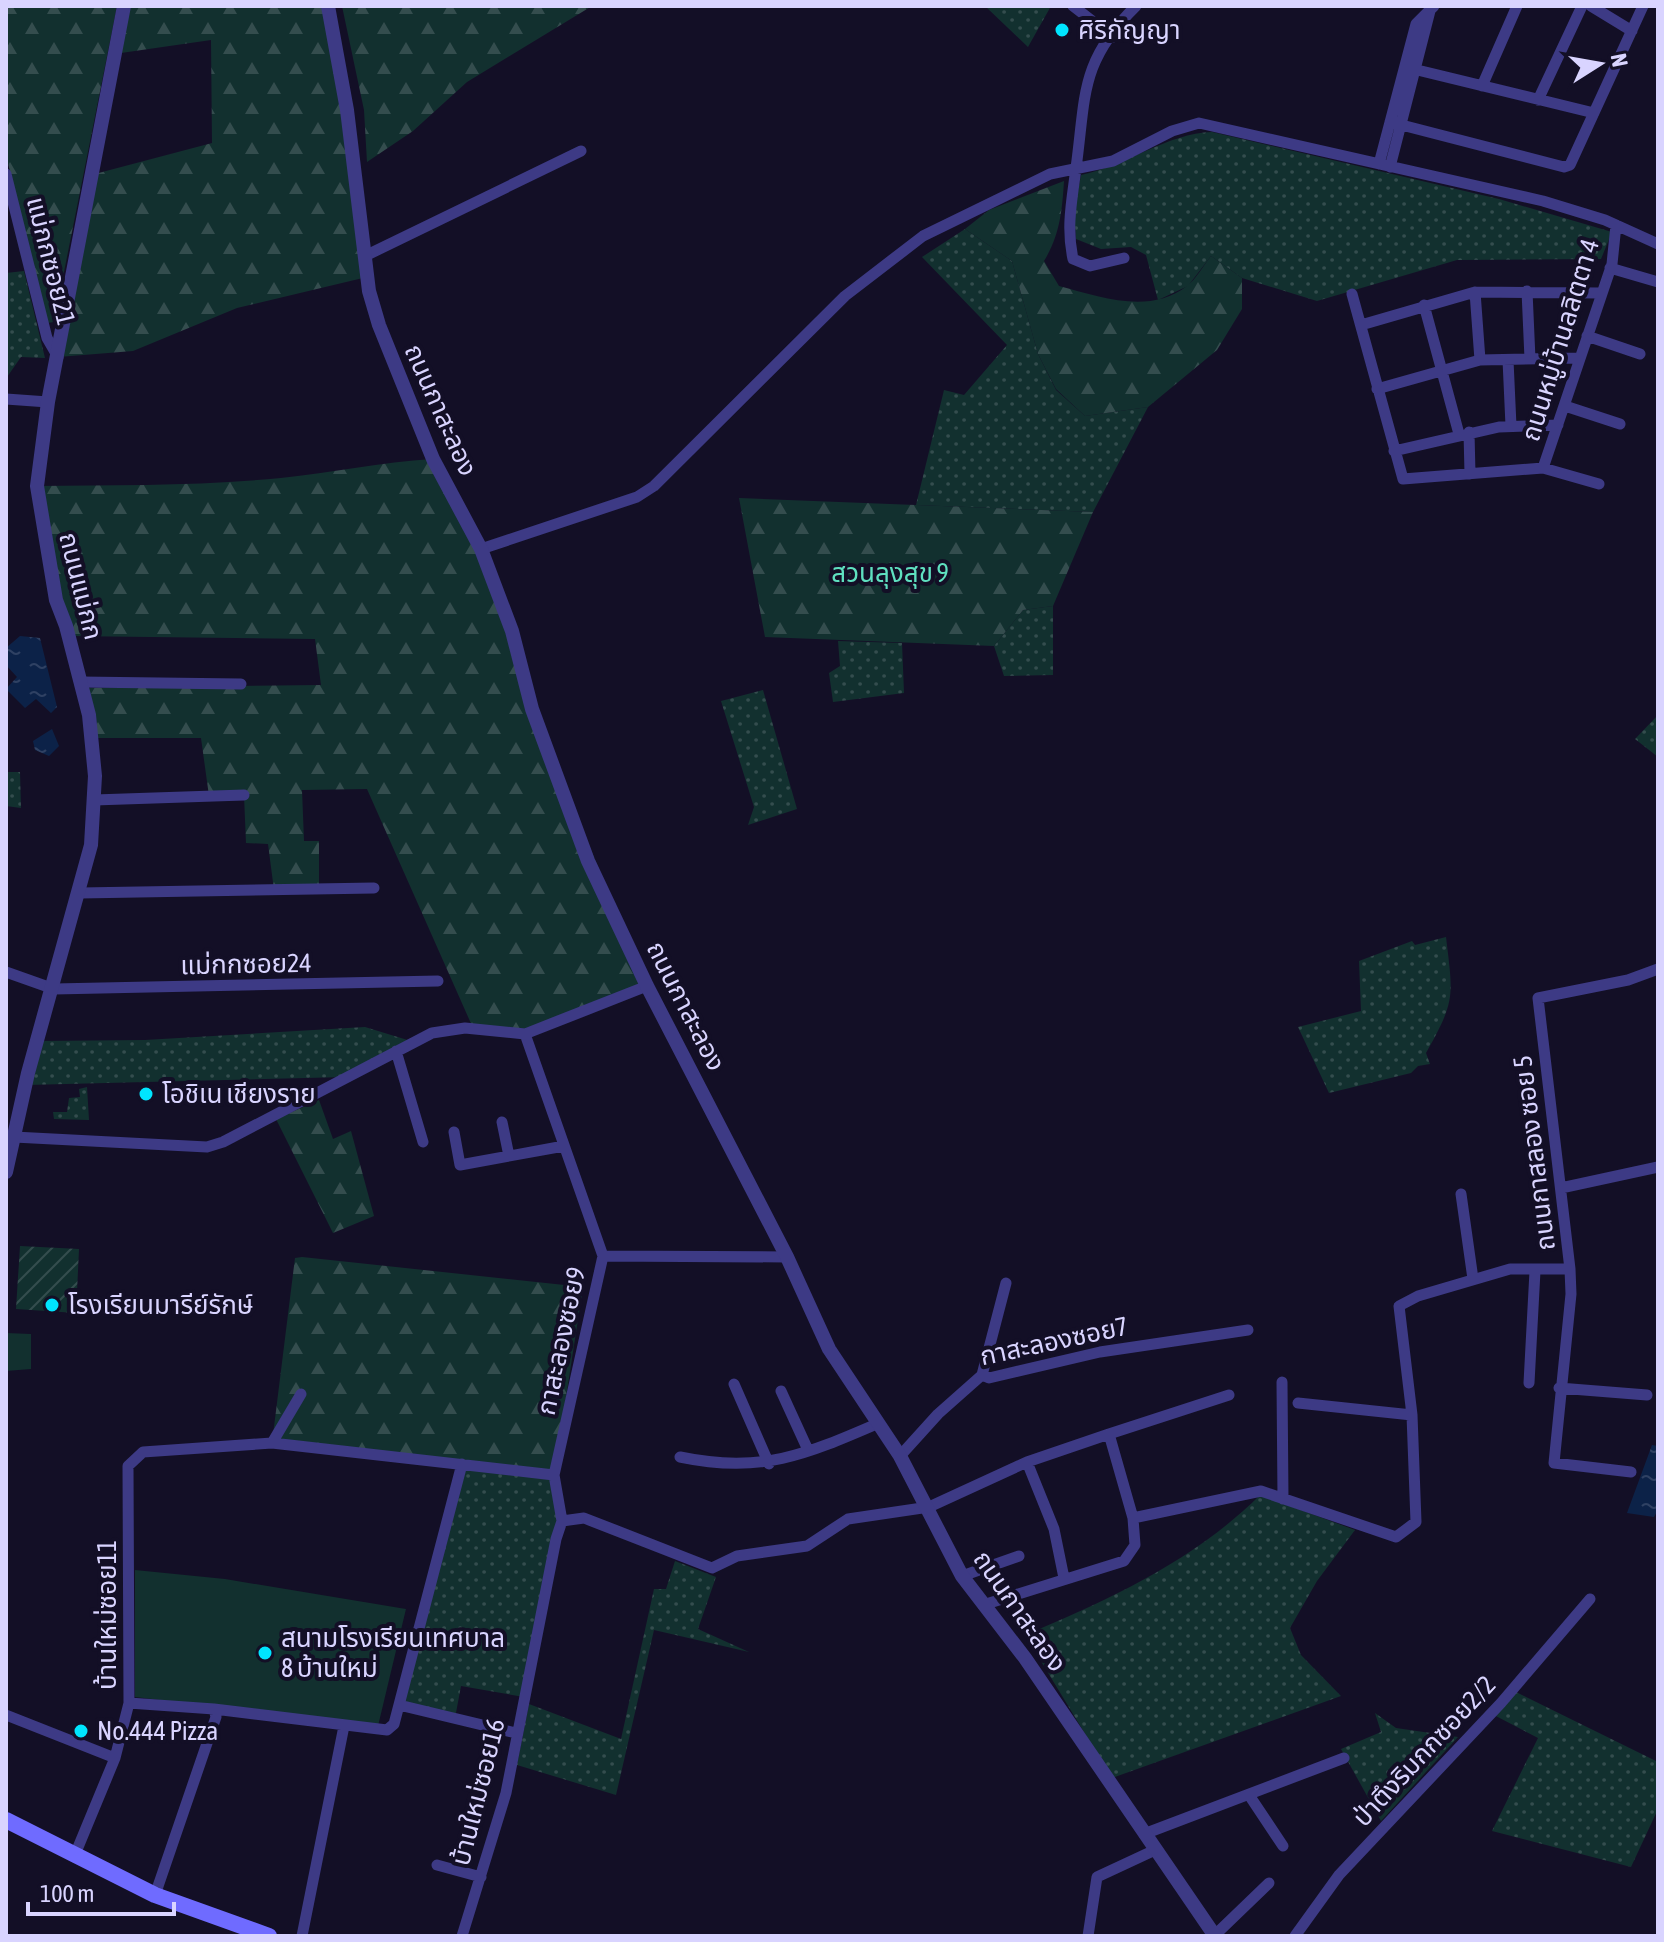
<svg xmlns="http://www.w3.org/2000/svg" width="1664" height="1942" viewBox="0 0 1664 1942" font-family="'Asap Condensed','Noto Sans Thai',sans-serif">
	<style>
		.grass { fill: url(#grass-dots) }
		.forest { fill: url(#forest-firs) }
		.garden { fill: url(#garden-furrows) }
		.pitch { fill: #12302f }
		.water { fill: url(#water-ripples) }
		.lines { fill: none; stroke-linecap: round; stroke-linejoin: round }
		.minor { stroke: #3d3a85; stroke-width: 11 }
		.tertiary { stroke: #3d3a85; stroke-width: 14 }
		.secondary { stroke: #6f6bff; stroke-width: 16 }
		.poi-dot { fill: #00e5ff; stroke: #130f26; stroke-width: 3 }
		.labels { text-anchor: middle; stroke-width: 8; stroke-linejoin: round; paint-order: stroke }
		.poi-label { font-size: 26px; fill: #d9d4ff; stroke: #130f26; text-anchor: start }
		.street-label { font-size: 26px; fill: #d9d4ff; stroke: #130f26 }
		.park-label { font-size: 26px; fill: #5fe0c0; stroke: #130f26 }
	</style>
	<defs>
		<pattern id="grass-dots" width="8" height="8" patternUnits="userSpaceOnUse" patternTransform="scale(2)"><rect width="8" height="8" fill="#12302f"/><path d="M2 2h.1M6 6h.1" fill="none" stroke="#344d4e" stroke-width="1.8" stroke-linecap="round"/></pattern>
		<pattern id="forest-firs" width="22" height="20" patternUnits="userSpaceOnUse" patternTransform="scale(2)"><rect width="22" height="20" fill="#12302f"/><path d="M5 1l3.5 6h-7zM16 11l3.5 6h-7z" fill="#344d4e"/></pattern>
		<pattern id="garden-furrows" width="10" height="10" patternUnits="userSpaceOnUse" patternTransform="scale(2)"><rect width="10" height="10" fill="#12302f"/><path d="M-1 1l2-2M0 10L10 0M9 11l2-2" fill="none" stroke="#344d4e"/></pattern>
		<pattern id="water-ripples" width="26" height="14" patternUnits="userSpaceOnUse" patternTransform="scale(2)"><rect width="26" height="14" fill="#0c2248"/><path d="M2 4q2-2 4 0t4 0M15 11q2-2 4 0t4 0" fill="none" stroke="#2f4163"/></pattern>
	</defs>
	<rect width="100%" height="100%" fill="#130f26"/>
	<path class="grass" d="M985 6H1051L1028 47Z
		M1212 132 1499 199 1612 232 1601 259 1457 260 1317 301 1242 278 1211 256 1188 286 1158 300 1146 255 1131 247 1101 249 1076 239 1074 213 1081 175C1126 166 1168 133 1212 132Z
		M965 229 1012 261 1038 354 1056 390 1085 416 1148 407 1093 512 916 505 944 390 964 395 1007 345 922 257Z
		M24 271 45 358 21 357 7 377 6 273Z
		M1053 606V675L1004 676 994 646 1023 610Z
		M838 641 902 643 904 693 833 702 829 673 840 666Z
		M763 690 797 809 748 825 754 807 721 701Z
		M1658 715V757L1635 739Z
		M6 772H20L21 808 6 806Z
		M1446 937C1453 996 1456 1000 1426 1053L1430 1064 1418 1066 1411 1073 1329 1093 1298 1027 1361 1011 1359 961 1412 941 1415 945Z
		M365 1027 414 1042 346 1077 26 1085 38 1041 145 1040Z
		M87 1087 89 1120 54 1119 53 1112H67L69 1098 80 1097 79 1089Z
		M462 1464 554 1475 562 1521 524 1697 461 1686 455 1718 399 1705Z
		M1260 1495 1355 1530 1317 1581 1290 1628 1301 1655 1341 1696 1112 1778 1025 1635C1109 1600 1195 1560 1260 1495Z
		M675 1561 716 1577 698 1629 749 1652 654 1630 616 1795 517 1765 529 1704 621 1739 654 1589H666Z
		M1516 1692 1658 1762V1809L1631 1867 1492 1831 1538 1738 1494 1715Z
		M1375 1713 1396 1728 1458 1737 1381 1821 1341 1749 1381 1732Z"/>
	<path class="forest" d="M6 6H117L54 322 47 323 6 155Z
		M124 6H328L367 277 237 308 133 351 58 357 91 175 212 143 211 40 114 54Z
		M342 6H592L467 82 413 131 367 162 364 110Z
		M1064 181C1062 211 1060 235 1044 261L1059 286C1100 297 1150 315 1187 286 1196 279 1204 265 1211 256L1242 278V309L1217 350 1148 407 1085 416 1056 389 1038 354 1012 261 965 229 989 210Z
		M433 459 481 549 529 699 647 986 525 1034 473 1028 367 789 302 790 304 841H319V885L274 890 268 844 246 843 244 795 209 796 201 738H91L82 688 321 685 315 639 69 636 37 486C118 485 200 486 281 478 332 473 381 462 433 459Z
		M739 498 1093 512 1053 606 1023 610 994 646 765 637Z
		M319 1100 333 1139 351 1131 374 1216 333 1233 276 1119Z
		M302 1257 583 1287 554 1475 272 1443 295 1258Z"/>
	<path class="garden" d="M20 1246 79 1249 76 1313 16 1309Z"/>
	<path class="pitch" d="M6 1333 31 1334V1369L6 1371Z
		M135 1570 225 1579 406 1609 378 1726 135 1697Z"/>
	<path class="water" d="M20 636 40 638 57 707 51 713 36 699 25 708 6 689 17 677 6 665V648Z
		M52 729 59 746 49 756 35 750 33 741Z
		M1652 1445 1658 1446V1510L1654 1517 1627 1513Z"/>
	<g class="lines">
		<path class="minor" d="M1073 6 1113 37
			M1591 6 1632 31
			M1405 67 1594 113
			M1482 86 1517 6
			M1538 100 1582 6
			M1390 122 1564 167 1570 165 1643 6
			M1379 164 1416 24 1434 6
			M1390 167 1430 11
			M6 174 47 338 58 357
			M365 256 581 151
			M1124 258 1090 266 1073 259C1066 227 1072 200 1076 168 1086 96 1079 62 1136 6
			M1610 268 1658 282
			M1527 291 1530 359
			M1475 292 1480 360
			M1352 294 1403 479 1543 468 1599 484
			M1424 305 1459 434
			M1361 325 1475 292 1602 293
			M1587 336 1640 354
			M1508 360 1511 426
			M1377 389 1480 360 1579 358
			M6 399 48 402
			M1565 406 1620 424
			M1469 432 1470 474
			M1394 451 1499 427 1558 425
			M1543 468 1612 264 1616 225
			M481 549 637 497 654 486 845 296 923 236 1050 174 1113 161 1172 131 1199 123 1543 201 1605 220 1658 244
			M80 682 241 684
			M94 800 244 795
			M80 893 374 888
			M6 972 54 989 438 981
			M525 1034 603 1256
			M396 1051 423 1142
			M502 1122 509 1156
			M454 1132 460 1165 564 1146
			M14 1137 207 1147 223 1142 432 1033 465 1028 525 1034 647 986
			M1561 1188 1658 1167
			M1461 1194 1473 1279
			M1570 1269 1571 1294 1554 1463 1631 1472
			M982 1375 1006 1283
			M1282 1382 1283 1499
			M1529 1383 1535 1271
			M734 1384 769 1464
			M1559 1388 1647 1395
			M781 1391 808 1450
			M1298 1403 1412 1415
			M1109 1434 1229 1395
			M272 1443 301 1394
			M900 1456 938 1414 982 1375 989 1378 1100 1352 1248 1330
			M680 1457C761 1474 805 1455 879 1423
			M1027 1462 1054 1529 1064 1578
			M562 1521 554 1475 603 1256 787 1257
			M962 1576 1019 1556
			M983 1605 1124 1561 1135 1545 1133 1518
			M129 1703 214 1709 216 1717 155 1895
			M399 1705 516 1733
			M214 1709 387 1730 394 1724 462 1464
			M6 1715 115 1758
			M1249 1795 1283 1846
			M1144 1834 1344 1758
			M74 1857 115 1758 129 1703 128 1466 143 1452 272 1443 554 1475
			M437 1865 481 1877
			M1215 1935 1269 1883
			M302 1936 344 1726
			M462 1936 506 1793 556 1539 562 1521 584 1518 712 1568 737 1556 807 1546 848 1519 929 1507 1027 1462 1109 1434 1133 1518 1261 1491 1396 1537 1416 1522 1412 1415 1399 1306 1418 1296 1510 1269H1570L1538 998 1628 980 1658 969
			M1088 1936 1097 1877 1155 1850
			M1295 1936 1339 1875 1501 1703 1590 1599"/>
		<path class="tertiary" d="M328 6 347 110 369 291 379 325 433 459 481 549 512 631 532 709 588 861 647 986 787 1257 829 1349 900 1456 962 1576 1025 1658 1215 1936
			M6 1172 28 1073 91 845 95 776 89 715 66 626 56 600 37 486 48 402 124 6"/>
		<path class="secondary" d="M6 1820 155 1895 269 1936"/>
	</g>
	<g class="poi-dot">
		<circle cx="1062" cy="30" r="8"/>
		<circle cx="146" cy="1094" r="8"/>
		<circle cx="52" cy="1305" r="8"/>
		<circle cx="265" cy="1653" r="8"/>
		<circle cx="81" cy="1731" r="8"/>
	</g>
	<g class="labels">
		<g class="poi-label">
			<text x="1078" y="39">ศิริกัญญา</text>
			<text x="162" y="1103">โอชิเน เชียงราย</text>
			<text x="68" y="1314">โรงเรียนมารีย์รักษ์</text>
			<text x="281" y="1647">สนามโรงเรียนเทศบาล<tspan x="281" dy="30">8 บ้านใหม่</tspan></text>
			<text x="97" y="1740">No.444 Pizza</text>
		</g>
		<g class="street-label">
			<text transform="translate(51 261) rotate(76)" y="9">แม่กกซอย21</text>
			<text transform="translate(1560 340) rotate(-73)" y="9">ถนนหมู่บ้านลลิตตา 4</text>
			<text transform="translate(441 410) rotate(66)" y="9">ถนนกาสะลอง</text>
			<text transform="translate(81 586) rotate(76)" y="9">ถนนแม่กก</text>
			<text transform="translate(246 964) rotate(-1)" y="9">แม่กกซอย24</text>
			<text transform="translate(686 1006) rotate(63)" y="9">ถนนกาสะลอง</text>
			<text transform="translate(1534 1153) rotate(-97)" y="9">ถนนกาสลอง ซอย 5</text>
			<text transform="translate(561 1341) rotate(-78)" y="9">กาสะลองซอย9</text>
			<text transform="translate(1054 1341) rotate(-12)" y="9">กาสะลองซอย7</text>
			<text transform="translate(1020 1611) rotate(55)" y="9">ถนนกาสะลอง</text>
			<text transform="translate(107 1615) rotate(-90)" y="9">บ้านใหม่ซอย11</text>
			<text transform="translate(1424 1751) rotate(-47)" y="9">ป่าตึงริมกกซอย2/2</text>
			<text transform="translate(478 1792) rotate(-76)" y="9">บ้านใหม่ซอย16</text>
		</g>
		<g class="park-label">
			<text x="890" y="582">สวนลุงสุข 9</text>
		</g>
	</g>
	<rect width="1664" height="1942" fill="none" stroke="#d9d4ff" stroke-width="16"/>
	<g transform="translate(1600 64) rotate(79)" stroke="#130f26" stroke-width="6" paint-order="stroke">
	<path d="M0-6L14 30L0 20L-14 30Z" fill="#d9d4ff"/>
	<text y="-12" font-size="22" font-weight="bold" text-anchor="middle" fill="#d9d4ff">N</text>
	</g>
	<path d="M28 1902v12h146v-12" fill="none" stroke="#d9d4ff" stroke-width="4"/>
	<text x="40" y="1902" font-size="24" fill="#d9d4ff" stroke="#130f26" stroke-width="6" paint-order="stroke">100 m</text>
</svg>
